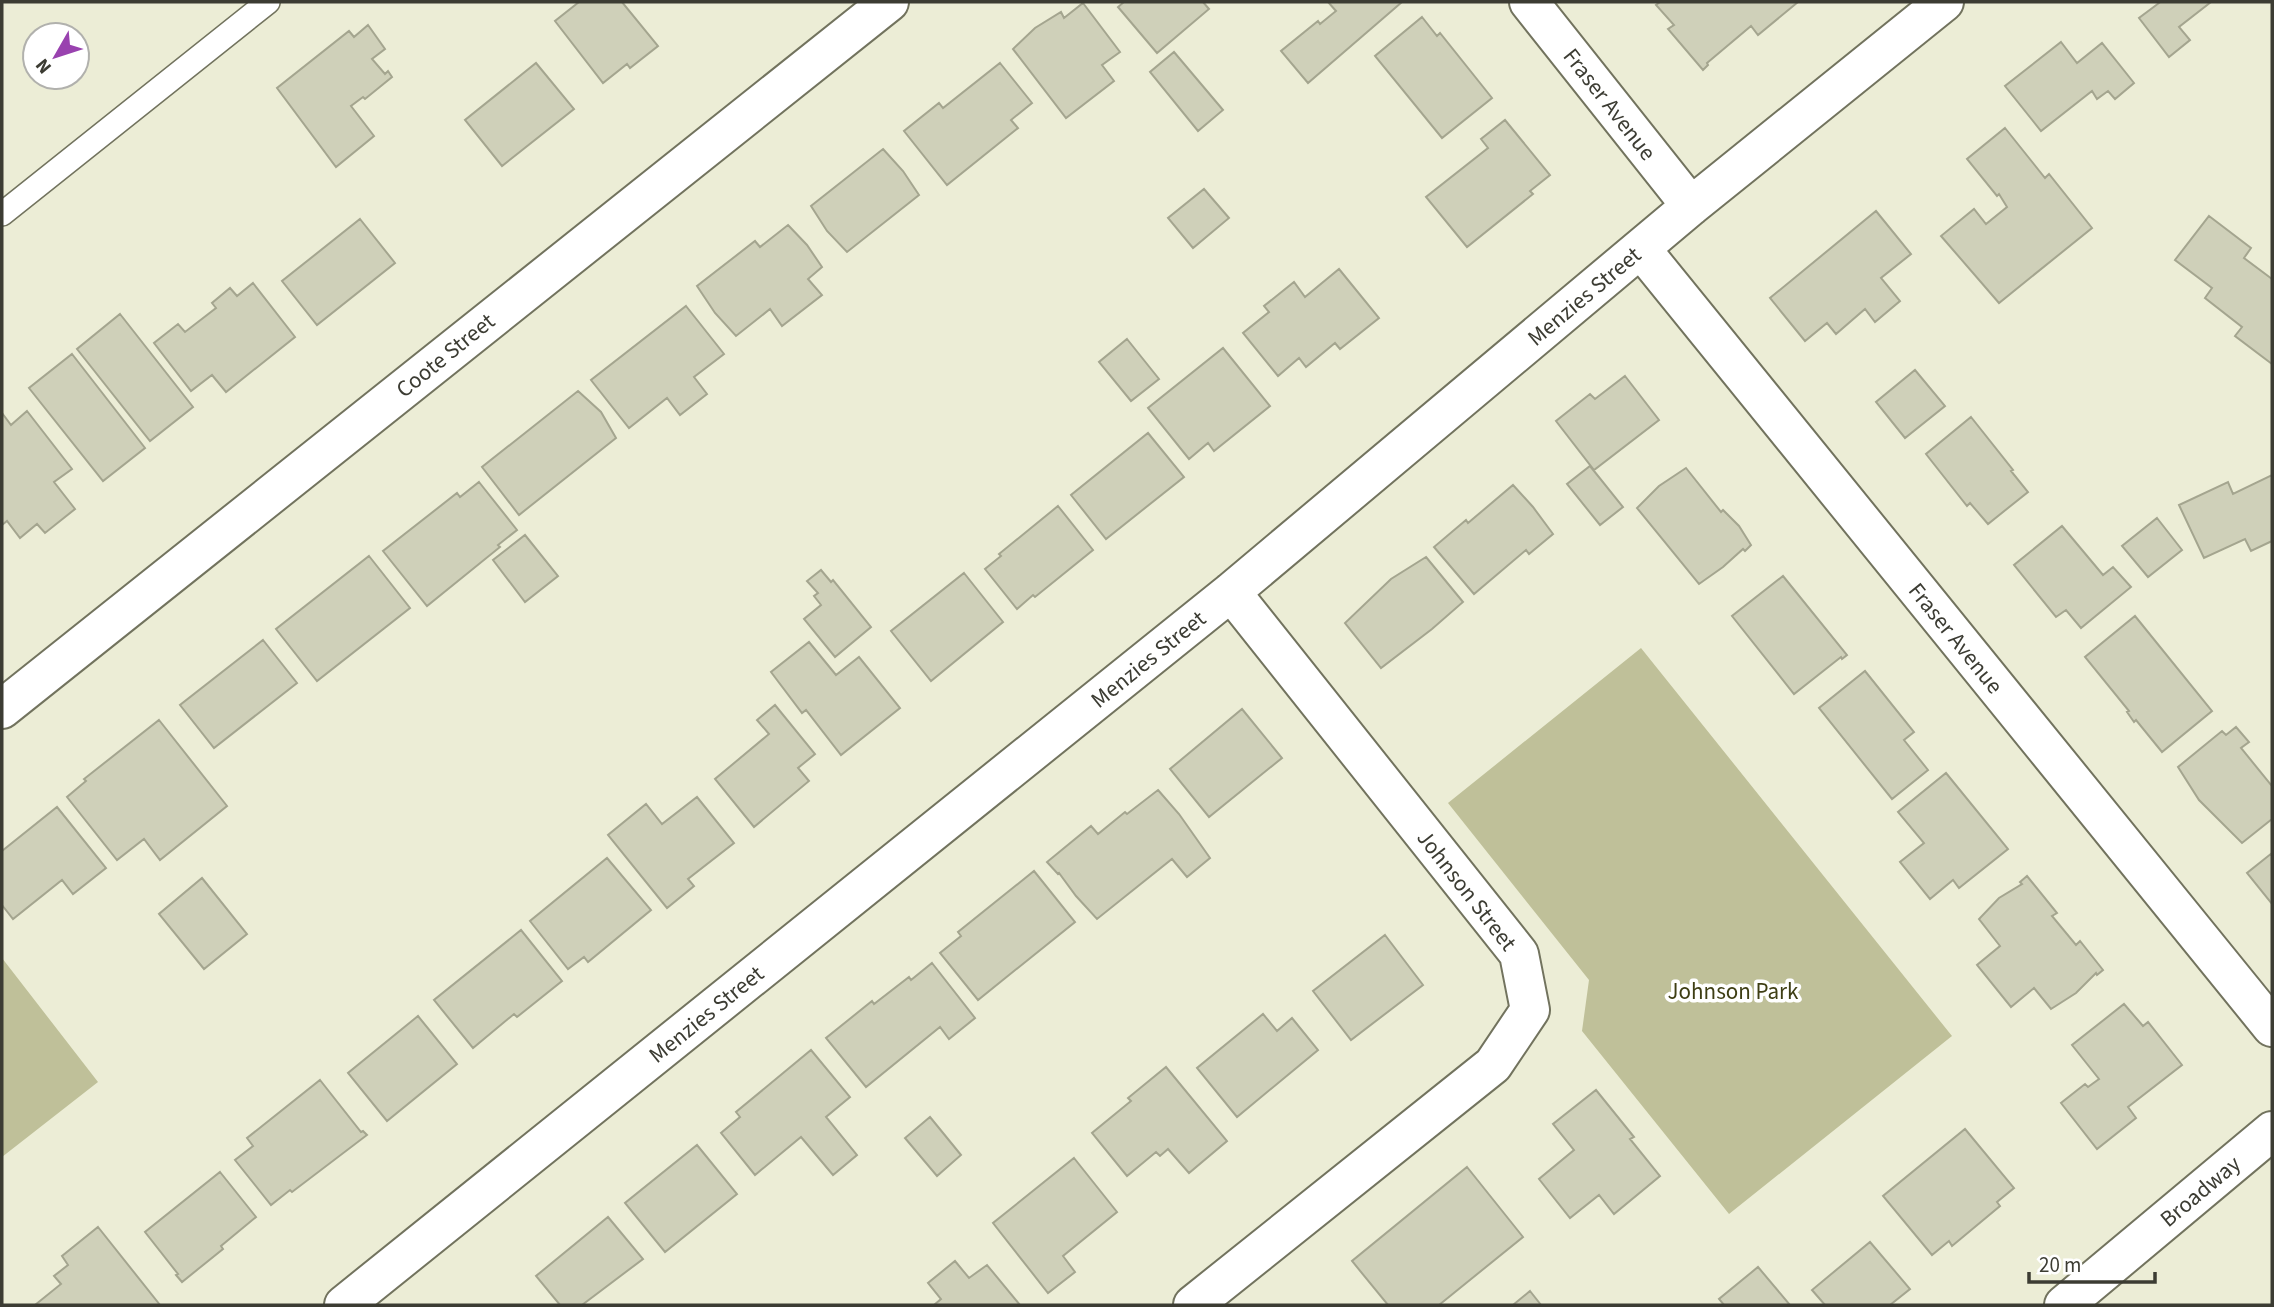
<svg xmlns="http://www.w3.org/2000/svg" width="2274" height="1307" viewBox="0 0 2274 1307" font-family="'Source Sans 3',sans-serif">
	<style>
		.green { fill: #bfc099 }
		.building { fill: #cfd0b9; stroke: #a4a58f; stroke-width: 2 }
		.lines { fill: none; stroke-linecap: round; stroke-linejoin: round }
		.lane-casing { stroke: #72735e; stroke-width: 26 }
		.street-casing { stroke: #72735e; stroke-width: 42 }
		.secondary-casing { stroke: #72735e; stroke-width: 42 }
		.lane { stroke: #fff; stroke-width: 23 }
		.street { stroke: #fff; stroke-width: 38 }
		.secondary { stroke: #fff; stroke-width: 38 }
		.labels { text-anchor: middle; stroke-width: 7; stroke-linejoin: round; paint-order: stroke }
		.street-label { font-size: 23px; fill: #3c3c33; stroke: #fff }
		.park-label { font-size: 23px; fill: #3e3e14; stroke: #fff }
	</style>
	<rect width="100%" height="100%" fill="#ecedd6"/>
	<path class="green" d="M1641 648 1952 1036 1729 1214 1582 1031 1589 980 1448 803Z
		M2 958 98 1082 2 1157Z"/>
	<path class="building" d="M579 2H622L658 46 630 68 627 64 603 83 555 21Z
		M1124 2H1203L1209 9 1157 53 1118 7Z
		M1328 2H1402L1308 83 1281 51 1318 21 1320 24 1336 11Z
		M1660 2H1798L1758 35 1751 26 1707 63 1708 65 1703 70 1668 29 1674 25 1656 5Z
		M2157 2H2211L2179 27 2190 40 2169 57 2139 18 2159 3Z
		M1083 3 1120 52 1102 65 1114 81 1066 118 1013 49 1035 28 1061 12 1064 18Z
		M1422 17 1437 36 1440 33 1492 98 1442 138 1375 56Z
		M368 25 385 49 372 59 385 74 388 71 392 77 365 99 363 97 351 106 374 136 336 167 277 88 349 31 354 37Z
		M2061 42 2077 63 2102 43 2134 83 2115 99 2108 91 2097 99 2092 91 2041 131 2005 86Z
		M1174 52 1223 110 1198 131 1150 72Z
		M536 63 574 109 502 166 465 120Z
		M1000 63 1032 103 1011 120 1018 128 947 185 904 131 939 103 943 108Z
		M1505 120 1550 175 1530 191 1533 194 1467 247 1426 197 1488 148 1481 139Z
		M2005 128 2045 178 2049 174 2092 228 1999 303 1941 236 1974 209 1986 224 2007 207 1999 194 1997 196 1967 159Z
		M883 149 903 171 919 195 847 252 827 231 811 206Z
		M1204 189 1229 218 1193 248 1168 218Z
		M1876 211 1911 254 1881 278 1900 301 1875 322 1865 309 1836 334 1827 323 1805 341 1770 298Z
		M2209 216 2251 248 2244 258 2272 279V364L2235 336 2242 327 2205 298 2212 288 2175 260Z
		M360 219 395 263 317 325 282 281Z
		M788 225 807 245 822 267 808 279 822 295 782 326 770 309 736 336 715 313 697 286 755 241 760 247Z
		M1339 269 1379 318 1340 349 1335 343 1306 367 1299 358 1278 376 1243 333 1269 312 1264 306 1294 282 1305 297Z
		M253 283 295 337 226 392 212 375 191 391 154 343 178 324 185 332 216 308 212 303 230 288 237 296Z
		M686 306 724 354 694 377 707 394 680 415 667 398 629 428 591 380Z
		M120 314 193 407 150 441 77 349Z
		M1127 339 1159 379 1131 401 1099 362Z
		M1223 348 1270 406 1214 451 1208 443 1189 459 1148 408Z
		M72 354 145 448 103 481 29 388Z
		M1915 370 1945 406 1905 438 1876 402Z
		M1625 376 1659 420 1594 470 1556 421 1590 394 1595 399Z
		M578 391 601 412 616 438 519 515 482 467Z
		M27 411 72 469 54 482 75 509 45 533 37 524 20 538 7 521 2 525V413L11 425Z
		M1971 417 2013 470 2011 471 2028 492 1988 524 1970 503 1967 506 1926 454Z
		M1148 433 1184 477 1106 539 1071 495Z
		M1590 466 1623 507 1600 525 1567 484Z
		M1686 468 1721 512 1723 510 1739 526 1751 545 1745 551 1743 549 1723 567 1699 584 1637 508 1659 486Z
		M2272 475V541L2251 551 2245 539 2204 558 2179 505 2228 482 2233 494Z
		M479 482 517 530 498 545 500 547 427 606 383 551 457 493 460 497Z
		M1513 485 1533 507 1553 534 1529 554 1526 550 1474 594 1434 547 1466 520 1468 523Z
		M1058 506 1093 550 1035 597 1033 595 1017 609 985 569 1001 556 999 554Z
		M2157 518 2182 550 2148 577 2122 546Z
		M2062 526 2103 575 2113 567 2131 587 2081 628 2066 610 2056 617 2014 565Z
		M525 535 558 576 525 602 493 560Z
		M369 556 410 608 317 681 276 629Z
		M1426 557 1463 602 1432 629 1381 668 1345 623 1391 579Z
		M821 570 831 582 833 580 871 627 835 657 804 619 821 605 814 596 818 593 807 581Z
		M964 573 1003 622 931 681 891 631Z
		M1783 576 1847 655 1842 659 1841 657 1794 694 1732 616Z
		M2135 616 2212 711 2162 752 2136 720 2134 722 2127 712 2129 711 2085 657Z
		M263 640 297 683 214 748 180 705Z
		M809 642 836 675 859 657 900 708 841 755 806 710 802 713 771 672Z
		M1865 671 1914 732 1904 740 1928 770 1892 799 1819 708Z
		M775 705 815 754 798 768 809 781 754 827 715 779 769 734 757 720Z
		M1242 709 1282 758 1209 817 1170 769Z
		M159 720 227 806 160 860 144 839 117 860 67 797 86 781 84 779Z
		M2236 727 2249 742 2241 748 2272 786V819L2242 843 2199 800 2178 767 2222 731 2226 735Z
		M1946 773 2008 849 1959 888 1953 880 1930 899 1900 862 1924 843 1898 812Z
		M1158 790 1179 814 1210 858 1187 877 1172 859 1097 919 1076 896 1059 873 1058 874 1047 862 1091 826 1098 834 1125 812 1127 814Z
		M697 797 734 843 688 879 694 886 667 908 608 835 646 804 662 824Z
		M57 807 106 868 73 894 62 880 13 919 2 905V851Z
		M2272 853V904L2247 873Z
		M607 858 651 910 588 962 584 957 568 969 530 921Z
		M1034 871 1075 922 978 1000 940 953 961 936 958 932Z
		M2027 876 2057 913 2052 916 2076 945 2080 941 2103 970 2097 975 2096 973 2076 993 2051 1009 2034 988 2011 1007 1977 965 2000 946 1979 919 1999 898 2022 884 2020 882Z
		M202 878 247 934 204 969 159 914Z
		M521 930 562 981 517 1017 514 1014 473 1048 434 1000Z
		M1385 935 1423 985 1351 1040 1313 991Z
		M932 963 975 1018 949 1039 940 1027 866 1087 826 1038 872 1001 874 1004 909 977 911 980Z
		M2124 1004 2143 1026 2148 1022 2182 1065 2128 1107 2136 1118 2097 1149 2061 1103 2085 1084 2088 1087 2099 1079 2072 1045Z
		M1263 1014 1277 1031 1292 1018 1318 1050 1237 1117 1197 1068Z
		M418 1016 457 1064 387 1121 348 1073Z
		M811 1050 850 1097 826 1117 857 1155 833 1175 801 1137 755 1175 721 1133 740 1117 736 1112Z
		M1166 1067 1227 1141 1189 1173 1168 1149 1160 1156 1156 1152 1127 1176 1092 1133 1131 1101 1128 1098Z
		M320 1080 361 1132 363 1131 367 1135 292 1192 290 1190 271 1205 235 1160 253 1146 247 1138Z
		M1596 1090 1634 1137 1630 1139 1660 1176 1614 1214 1599 1195 1570 1218 1539 1179 1574 1150 1553 1124Z
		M930 1117 961 1155 937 1176 905 1138Z
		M1965 1129 2014 1188 1997 1202 2000 1206 1952 1246 1949 1241 1932 1255 1883 1196Z
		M697 1145 737 1194 665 1252 625 1203Z
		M1074 1158 1117 1212 1063 1256 1075 1272 1048 1293 993 1223Z
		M1467 1167 1523 1237 1439 1305H1388L1352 1261Z
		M220 1172 256 1217 221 1246 223 1249 182 1282 176 1275 178 1274 145 1232Z
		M608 1217 643 1259 582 1305H560L536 1276Z
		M98 1227 160 1305H35L61 1284 54 1276 68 1265 62 1256Z
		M1870 1242 1910 1289 1890 1305H1825L1812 1290Z
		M955 1261 969 1278 987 1265 1020 1305H934L941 1299 928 1283Z
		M1758 1267 1790 1305H1724L1719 1299Z
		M1530 1291 1541 1305H1513Z"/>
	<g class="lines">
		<g class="lane-casing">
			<path id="lane" d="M2 214 268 2"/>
		</g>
		<g class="street-casing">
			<path id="street" d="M1529 2 1691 206
				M1641 249 2272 1027
				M2 709 889 2
				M344 1305 1231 592 1691 206 1944 2
				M1193 1305 1493 1065 1530 1010 1519 954 1231 592"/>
		</g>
		<g class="secondary-casing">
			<path id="secondary" d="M2064 1305 2272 1131"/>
		</g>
		<use href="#lane" class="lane"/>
		<use href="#street" class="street"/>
		<use href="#secondary" class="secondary"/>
	</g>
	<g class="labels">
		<g class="street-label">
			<text transform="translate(1610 104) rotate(52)" y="8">Fraser Avenue</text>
			<text transform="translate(1584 296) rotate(-40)" y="8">Menzies Street</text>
			<text transform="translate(445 355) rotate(-39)" y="8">Coote Street</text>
			<text transform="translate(1956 638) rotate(51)" y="8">Fraser Avenue</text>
			<text transform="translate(1148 659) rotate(-39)" y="8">Menzies Street</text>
			<text transform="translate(1467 890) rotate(52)" y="8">Johnson Street</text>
			<text transform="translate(706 1014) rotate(-39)" y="8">Menzies Street</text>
			<text transform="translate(2200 1191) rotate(-40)" y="8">Broadway</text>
		</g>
		<g class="park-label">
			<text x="1733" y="999">Johnson Park</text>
		</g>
	</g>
	<rect width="2274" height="1307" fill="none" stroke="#3c3c33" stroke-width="7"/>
	<g transform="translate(56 56) rotate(231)"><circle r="33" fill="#ffffff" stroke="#b1b1ad" stroke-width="2"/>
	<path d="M0-5L12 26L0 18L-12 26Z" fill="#9942af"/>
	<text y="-10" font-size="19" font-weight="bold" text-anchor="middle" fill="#3c3c33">N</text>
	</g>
	<path d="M2029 1272v10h126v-10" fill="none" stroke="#3c3c33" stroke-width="3.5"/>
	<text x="2039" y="1272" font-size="21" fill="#3c3c33" stroke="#ffffff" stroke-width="5" paint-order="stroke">20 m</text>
</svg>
